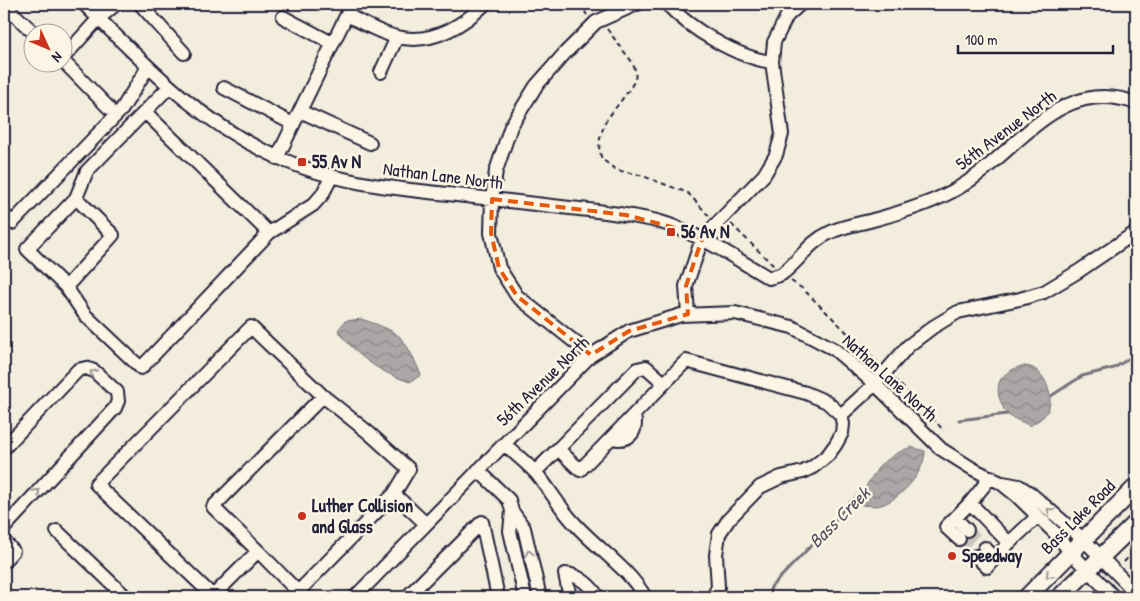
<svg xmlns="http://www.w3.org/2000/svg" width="1140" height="601" viewBox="0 0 1140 601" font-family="'Patrick Hand',sans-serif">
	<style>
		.water { fill: url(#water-waves); stroke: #75727b }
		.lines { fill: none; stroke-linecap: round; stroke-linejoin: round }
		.stream { stroke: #75727b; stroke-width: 3 }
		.minor-tunnel { stroke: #c9c4bd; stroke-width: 12; stroke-dasharray: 12 6; stroke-linecap: butt }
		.minor-casing { stroke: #22223b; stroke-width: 16 }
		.major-casing { stroke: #22223b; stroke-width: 20 }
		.path { stroke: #22223b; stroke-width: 2; stroke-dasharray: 5 4; stroke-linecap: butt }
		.minor { stroke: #fcf5e5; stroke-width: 12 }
		.major { stroke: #fcf5e5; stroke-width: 16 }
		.oneway { stroke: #9a9698 }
		.marked { fill: none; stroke: #e8590c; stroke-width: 4; stroke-dasharray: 10 6; stroke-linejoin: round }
		.poi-dot { fill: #c8321e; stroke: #fcf5e5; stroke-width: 2 }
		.labels { text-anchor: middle; stroke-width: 5; stroke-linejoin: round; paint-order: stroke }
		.street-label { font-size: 18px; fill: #22223b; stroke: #fcf5e5 }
		.poi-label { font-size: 18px; font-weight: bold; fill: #22223b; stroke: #fcf5e5; text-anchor: start }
		.water-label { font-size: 19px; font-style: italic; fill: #525160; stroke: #fcf5e5 }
	</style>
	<defs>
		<pattern id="water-waves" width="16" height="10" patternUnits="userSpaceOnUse" patternTransform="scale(1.25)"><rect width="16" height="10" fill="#aca7a6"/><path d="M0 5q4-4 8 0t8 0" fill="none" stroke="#8c8888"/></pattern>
	</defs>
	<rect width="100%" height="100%" fill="#f3edde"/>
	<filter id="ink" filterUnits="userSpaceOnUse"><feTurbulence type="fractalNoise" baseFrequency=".02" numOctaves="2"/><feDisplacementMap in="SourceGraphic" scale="10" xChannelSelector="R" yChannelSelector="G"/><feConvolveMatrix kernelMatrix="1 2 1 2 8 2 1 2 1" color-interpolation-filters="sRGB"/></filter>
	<g filter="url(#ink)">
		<path class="water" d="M361 319C373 323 390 328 400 337 409 347 416 363 421 375L410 382C380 373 356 356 338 330L345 321Z
			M1021 366C1024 366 1029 366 1033 368 1046 375 1054 396 1048 410 1044 418 1037 421 1030 426 1023 422 1014 419 1008 415 1004 411 1001 403 999 397 995 379 1005 372 1021 366Z
			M911 447 925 451C925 472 901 499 881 505 876 507 867 505 861 505L862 492 880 465 897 453Z"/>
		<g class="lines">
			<path class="stream" d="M1051 396 1082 376 1114 368 1136 354
				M959 420 1007 414
				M768 597 771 587 834 522 849 503 862 493"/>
			<path class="minor-tunnel" d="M967 530 985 548
				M959 539 976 556"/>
			<g class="minor-casing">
				<path id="minor" d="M84 4C144 63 198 122 277 157 331 182 390 188 448 194 489 199 529 203 570 208 599 211 628 214 657 221 697 232 733 257 769 278 774 276 780 276 783 273 800 260 809 242 829 233 842 226 859 224 873 220 899 213 927 205 951 192 1014 160 1055 73 1136 103
					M140 4 184 53
					M667 4C690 29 738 58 772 62
					M4 5 33 32
					M347 15C363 23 379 33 397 37 431 45 462 26 485 4
					M283 17 332 43
					M62 59 99 18 116 4
					M62 60 109 108
					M381 72 397 37
					M169 87 87 171 76 198 27 249 66 287 85 315 141 368 269 233 313 205 322 195 332 176
					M224 88 293 124
					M300 111 370 143
					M145 112 269 233
					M277 158 352 4
					M4 215 12 223 122 109 148 67
					M66 287 113 235 76 198
					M688 314 686 286 702 239 764 175 776 155 782 134 772 62 774 42 787 16 800 4
					M591 355 517 296 499 268 491 233 492 199 496 171 511 126 536 86 565 53 596 22 637 4
					M841 415 875 384 908 346 933 327 958 312 1020 299 1044 292 1079 271 1136 232
					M611 438C629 442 638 433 634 415
					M504 444C514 453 526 462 536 473 550 489 560 509 576 525 598 549 629 569 645 597
					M4 448 78 370 86 368 94 371 117 392 118 401 115 408 4 528
					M558 449 637 369 646 367 664 383
					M478 470 509 500 512 511 524 528 540 597
					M535 472 558 449 580 470 686 361 806 393 827 402 841 415 843 424 842 433 836 444 828 455 813 467 803 472 781 477 760 487 729 519 719 534 716 555 718 587 713 597
					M991 477 970 503 1009 543 1038 516
					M1003 483 1019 486 1030 493 1084 540 1136 593
					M512 511 510 531 525 597
					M955 518 967 530
					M57 531 126 597
					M959 539 946 527 970 503
					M4 541 13 551 4 561
					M985 548 995 558
					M258 551 213 507 323 396
					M976 556 987 567 1009 543
					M298 592 258 551 213 596 96 484 251 327 323 396 369 433 409 469 394 494
					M303 597 298 592 394 494 426 524
					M355 597 590 356 629 331 681 315 735 313 792 327 834 349 875 384 941 449 973 469 1001 483 1016 495 1055 533 1071 553 1114 597
					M407 597 482 522 498 597
					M570 597 565 574C578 574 591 586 598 597"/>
			</g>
			<g class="major-casing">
				<path id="major" d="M1027 597 1136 487
					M1060 597 1136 523"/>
			</g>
			<path class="path" d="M580 4 587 15
				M607 29 632 62 636 72 635 80 629 90 605 122 600 138 599 151 602 159 616 170 640 175 688 193 709 216
				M731 224 774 266
				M791 281 803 289 878 363
				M894 379 922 406 944 431
				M1124 562 1136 549"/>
			<use href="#minor" class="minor"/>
			<use href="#major" class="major"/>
		</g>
		<defs><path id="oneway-chevron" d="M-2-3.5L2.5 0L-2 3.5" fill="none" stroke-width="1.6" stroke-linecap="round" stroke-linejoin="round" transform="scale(1.25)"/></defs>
		<g class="oneway">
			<use href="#oneway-chevron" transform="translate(93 373) rotate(-150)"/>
			<use href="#oneway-chevron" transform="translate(37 492) rotate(-47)"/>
			<use href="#oneway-chevron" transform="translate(1050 511) rotate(-138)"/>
			<use href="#oneway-chevron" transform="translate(529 553) rotate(-103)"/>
			<use href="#oneway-chevron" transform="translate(1049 575) rotate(135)"/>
		</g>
	</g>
	<path class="marked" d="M492 199 626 215 687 231 702 239 686 286 688 314 629 331 591 355 517 296 499 268 491 233Z"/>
	<g class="poi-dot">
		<rect x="297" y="157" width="10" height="10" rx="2.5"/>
		<rect x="666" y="227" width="10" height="10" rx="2.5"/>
		<circle cx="302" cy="516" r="5"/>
		<circle cx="952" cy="556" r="5"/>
	</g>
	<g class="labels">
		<g class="street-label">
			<text transform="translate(1006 130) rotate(-37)" y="6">56th Avenue North</text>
			<text transform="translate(443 176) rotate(7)" y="6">Nathan Lane North</text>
			<text transform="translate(890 378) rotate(42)" y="6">Nathan Lane North</text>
			<text transform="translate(543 381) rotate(-44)" y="6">56th Avenue North</text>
			<text transform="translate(1078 517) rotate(-45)" y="6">Bass Lake Road</text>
		</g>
		<g class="poi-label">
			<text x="312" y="168">55 Av N</text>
			<text x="681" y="238">56 Av N</text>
			<text x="312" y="512">Luther Collision<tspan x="312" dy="21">and Glass</tspan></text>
			<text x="962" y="562">Speedway</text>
		</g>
		<g class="water-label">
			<text transform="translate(839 517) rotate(-45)" y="7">Bass Creek</text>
		</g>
	</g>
	<rect width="1140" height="601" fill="none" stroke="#fcf5e5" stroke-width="20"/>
	<rect x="10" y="10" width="1120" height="581" fill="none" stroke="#22223b" stroke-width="2" filter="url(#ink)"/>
	<g transform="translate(48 48) rotate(134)"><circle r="24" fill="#fcf5e5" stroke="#a5a1a1"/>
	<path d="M0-4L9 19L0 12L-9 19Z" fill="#c8321e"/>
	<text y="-8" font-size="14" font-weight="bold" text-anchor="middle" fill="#22223b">N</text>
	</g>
	<path d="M958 45v8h155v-8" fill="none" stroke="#22223b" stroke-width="2.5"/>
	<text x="965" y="45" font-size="15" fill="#22223b" stroke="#fcf5e5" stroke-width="4" paint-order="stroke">100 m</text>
</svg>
